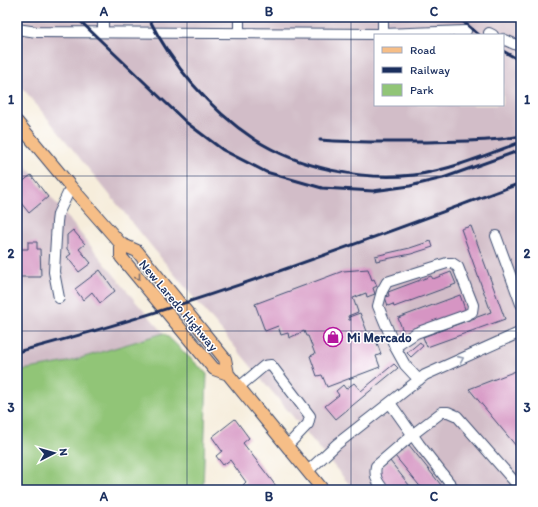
<svg xmlns="http://www.w3.org/2000/svg" width="538" height="507" viewBox="0 0 538 507" font-family="Itim,sans-serif">
	<style>
		.industrial { fill: #d2bdc8; fill-rule: evenodd }
		.green { fill: #91c577; stroke: #567a6a }
		.building { fill: #d695c3 }
		.lines { fill: none; stroke-linecap: round; stroke-linejoin: round }
		.minor-casing { stroke: #3c4c71; stroke-width: 12 }
		.major-casing { stroke: #3c4c71; stroke-width: 14 }
		.minor { stroke: #fff; stroke-width: 10 }
		.major { stroke: #f6be87; stroke-width: 12 }
		.rail { stroke: #1b2f5e; stroke-width: 3 }
		.oneway { stroke: #7e6f70 }
		.oneway2 { stroke: #8d97ae }
		.grid { fill: none; stroke: #1b2f5e; stroke-width: 1; stroke-opacity: 0.55 }
		.labels { text-anchor: middle; stroke-width: 3; stroke-linejoin: round; paint-order: stroke }
		.street-label { font-size: 13px; fill: #1b2f5e; stroke: #fff }
		.poi-label { font-size: 13px; font-weight: bold; fill: #1b2f5e; stroke: #fff; text-anchor: start }
		.neatline { fill: none; stroke: #1b2f5e; stroke-width: 1.5 }
		.grid-label { font-size: 13px; text-anchor: middle; font-weight: bold; fill: #1b2f5e }
	</style>
	<rect width="100%" height="100%" fill="#fff"/>
	<filter id="ink" filterUnits="userSpaceOnUse"><feTurbulence type="fractalNoise" baseFrequency=".025" numOctaves="2"/><feDisplacementMap in="SourceGraphic" scale="8" xChannelSelector="R" yChannelSelector="G"/><feConvolveMatrix kernelMatrix="1 2 1 2 8 2 1 2 1" color-interpolation-filters="sRGB"/></filter>
	<filter id="wash" filterUnits="userSpaceOnUse"><feTurbulence type="fractalNoise" baseFrequency=".012" numOctaves="4" result="noise"/><feDisplacementMap in="SourceGraphic" scale="16" xChannelSelector="R" yChannelSelector="G"/><feGaussianBlur stdDeviation="0.9" result="paint"/><feColorMatrix in="noise" values="0 0 0 0 0 0 0 0 0 0 0 0 0 0 0 0 0 1.4 0 .05"/><feComposite in="paint" operator="in"/></filter>
	<g filter="url(#wash)">
		<rect width="100%" height="100%" fill="#f6eddb"/>
		<path class="industrial" d="M17 17H521V490H354L179 280 17 81ZM375 35H503V105H375Z
			M17 155 136 302 164 333 68 362 17 371Z"/>
		<path class="green" d="M164 333 207 374 203 490H17V371L68 362Z"/>
		<g id="blocks">
			<path class="building" d="M31 175 48 197 29 213 17 198V186Z
				M471 226 505 319 427 347 423 337 491 312 461 229Z
				M73 230 85 244 79 249 91 263 79 272 67 257 71 254 67 249V235Z
				M431 241 433 247 411 254 376 261 375 256 410 248Z
				M28 242H37V249H40L41 277H17V249H28Z
				M368 269 372 280 374 279 377 286 373 288 375 294 367 297 366 293 353 298 358 312 348 316 349 320H351L349 317 360 313 368 334 373 332 381 354 376 356 380 367 327 387 322 375 317 376 310 356 315 354 308 336H306L304 331 289 338 288 333 281 335 278 326 265 331 255 304 343 271Z
				M100 270 115 291 100 303 92 292 83 300 75 289Z
				M451 272 456 284 394 307 393 304 388 306 385 297 389 296 388 292 431 276 433 279Z
				M460 295 466 312 404 334 398 318Z
				M420 342 423 346 411 357 407 353Z
				M394 364 398 368 336 419 325 406 339 395 336 391 343 385 346 389 354 383 361 391Z
				M521 369V452L469 389Z
				M235 419 249 438 243 443 279 490H247L243 485 246 482 230 460 223 465 216 456 222 451 212 437Z
				M409 445 445 490H423L395 456Z
				M390 461 413 490H391L376 473Z"/>
		</g>
	</g>
	<g filter="url(#ink)">
		<use href="#blocks" fill-opacity="0" stroke="#3c4c71" stroke-width="1"/>
		<g class="lines">
			<g class="minor-casing">
				<path id="minor" d="M103 17V32
					M17 29 37 32 383 34 466 31
					M239 32V17
					M489 33 493 35
					M383 34V17
					M503 39 521 47
					M496 236 521 304
					M59 298 54 272 57 222 58 214 71 187
					M395 347 416 333 466 315 472 312 473 305 458 267 452 263H447L387 282 382 291 378 306 395 347 405 365 419 380
					M239 387 264 366 271 365 310 416 308 424 287 446
					M390 403 419 444 455 490
					M308 471 337 444 425 375 521 332
					M384 490C377 482 374 476 376 466L412 435 442 412H448L457 416 521 489"/>
			</g>
			<g class="major-casing">
				<path id="major" d="M17 122 71 187 121 244 137 251 225 359 228 374 323 490
					M121 244V257L165 310 214 369 228 374"/>
			</g>
			<use href="#minor" class="minor"/>
			<use href="#major" class="major"/>
			<path class="rail" d="M76 17 187 123 223 150 266 172 322 188 373 191 410 186 443 178 521 150
				M148 17C172 65 209 109 254 139 299 168 362 181 414 175 451 170 486 155 521 142
				M458 17 479 35
				M503 51 521 61
				M320 140C355 143 391 142 427 142 458 141 490 142 521 136
				M17 352C189 308 355 244 521 183"/>
		</g>
		<defs><path id="oneway-chevron" d="M-2-3.5L2.5 0L-2 3.5" fill="none" stroke-width="1.6" stroke-linecap="round" stroke-linejoin="round"/></defs>
		<use class="oneway" href="#oneway-chevron" transform="translate(138 277) rotate(51)"/>
		<use class="oneway2" href="#oneway-chevron" transform="translate(461 359) rotate(-24)"/>
	</g>
	<path class="grid" d="M187 17V490M351 17V490M17 176H521M17 331H521"/>
	<defs>
		<g id="shop-ring" transform="scale(1)"><circle r="9.5" fill="#fff" stroke="#b5179e" stroke-width="1.5"/><path d="M-5-2.5h2.3a2.7 3.5 0 0 1 5.4 0H5L5.5 6h-11ZM-1.5-2.5h3a1.5 2.3 0 0 0-3 0Z" fill="#b5179e"/></g>
	</defs>
	<g fill-rule="evenodd">
		<use href="#shop-ring" x="333" y="337"/>
	</g>
	<g class="labels">
		<g class="street-label">
			<text transform="translate(179 305) rotate(50)" y="5">New Laredo Highway</text>
		</g>
		<g class="poi-label">
			<text x="347" y="342">Mi Mercado</text>
		</g>
	</g>
	<rect width="538" height="507" fill="none" stroke="#fff" stroke-width="44"/>
	<rect x="374" y="34" width="130" height="72" fill="#ffffff" stroke="#a4acbf"/>
	<rect x="382" y="47" width="20" height="6" fill="#f6be87" stroke="#a4acbf"/>
	<text x="410" y="54" font-size="12" fill="#1b2f5e">Road</text>
	<rect x="382" y="67" width="20" height="6" fill="#1b2f5e" stroke="#a4acbf"/>
	<text x="410" y="74" font-size="12" fill="#1b2f5e">Railway</text>
	<rect x="382" y="84" width="20" height="12" fill="#91c577" stroke="#a4acbf"/>
	<text x="410" y="94" font-size="12" fill="#1b2f5e">Park</text>
	<g transform="translate(54 453) rotate(84)" stroke="#ffffff" stroke-width="3" paint-order="stroke">
	<path d="M0-3L7 15L0 10L-7 15Z" fill="#1b2f5e"/>
	<text y="-6" font-size="11" font-weight="bold" text-anchor="middle" fill="#1b2f5e">N</text>
	</g>
	<rect x="22" y="22" width="494" height="463" class="neatline"/>
	<g class="grid-label">
		<text x="104" y="16">A</text>
		<text x="269" y="16">B</text>
		<text x="434" y="16">C</text>
		<text x="11" y="104">1</text>
		<text x="527" y="104">1</text>
		<text x="11" y="258">2</text>
		<text x="527" y="258">2</text>
		<text x="11" y="412">3</text>
		<text x="527" y="412">3</text>
		<text x="104" y="501">A</text>
		<text x="269" y="501">B</text>
		<text x="434" y="501">C</text>
	</g>
</svg>
